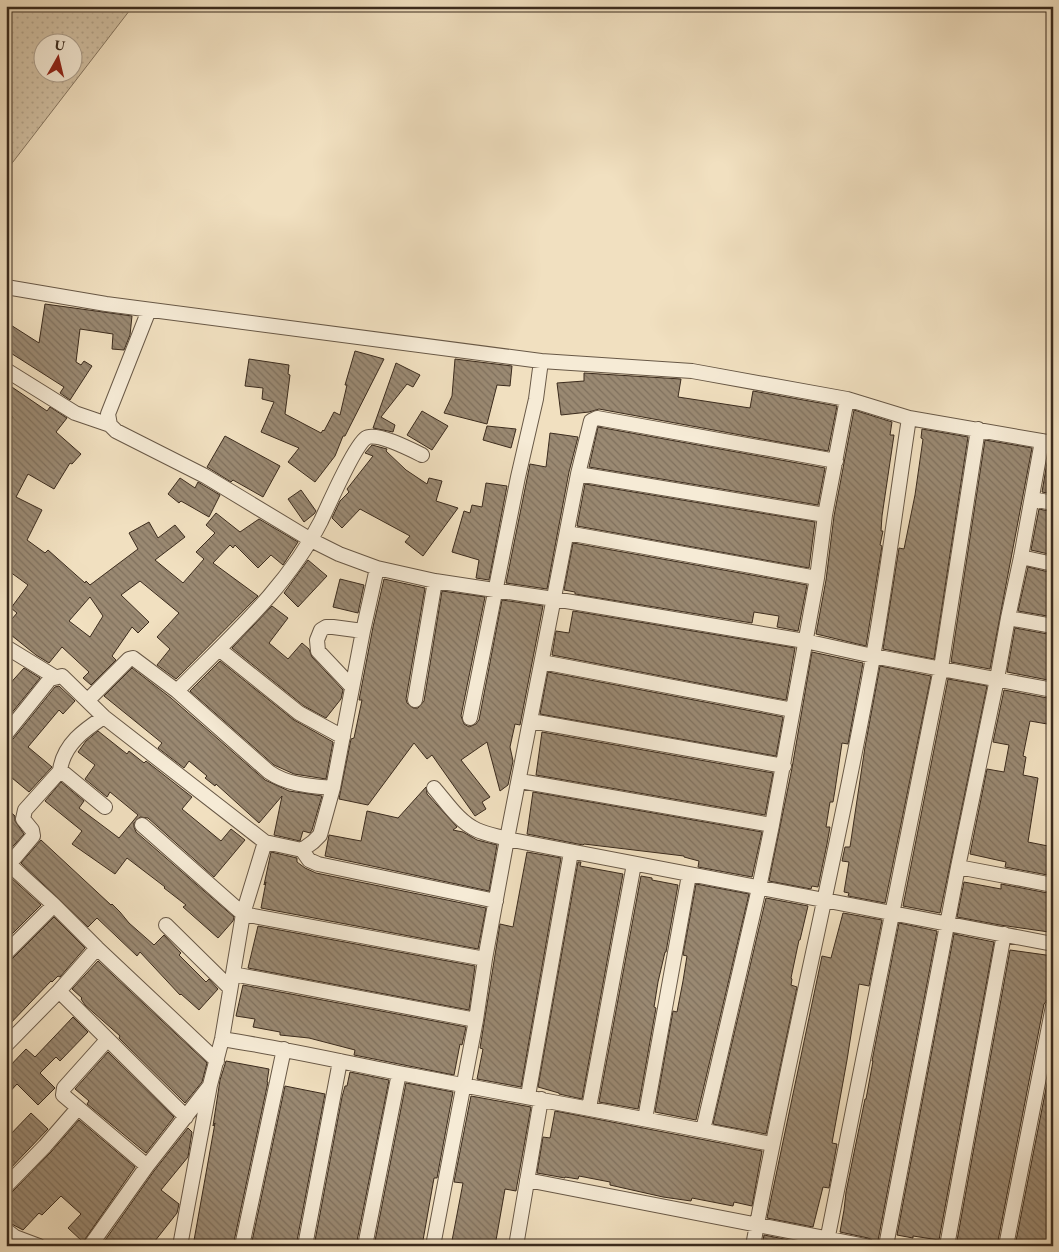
<svg xmlns="http://www.w3.org/2000/svg" width="1059" height="1252" viewBox="0 0 1059 1252" font-family="'EB Garamond',serif">
	<style>
		.grass { fill: url(#grass-dots); stroke: #867660; fill-rule: evenodd }
		.building { fill: url(#building-back-hatch); stroke: #3b2b1d; fill-rule: evenodd }
		.lines { fill: none; stroke-linecap: round; stroke-linejoin: round }
		.street-casing { stroke: #685846; stroke-width: 16 }
		.street { stroke: #f6ebd6; stroke-width: 14 }
	</style>
	<defs>
		<pattern id="grass-dots" width="8" height="8" patternUnits="userSpaceOnUse" patternTransform="scale(1.25)"><rect width="8" height="8" fill="#d2c1a4"/><path d="M2 2h.1M6 6h.1" fill="none" stroke="#b5a68d" stroke-width="1.8" stroke-linecap="round"/></pattern>
		<pattern id="building-back-hatch" width="6" height="6" patternUnits="userSpaceOnUse" patternTransform="scale(1.25)"><rect width="6" height="6" fill="#9a8972"/><path d="M-1 5l2 2M0 0l6 6M5-1l2 2" fill="none" stroke="#7f705d"/></pattern>
	</defs>
	<rect width="100%" height="100%" fill="#f1e0c0"/>
	<filter id="stains"><feTurbulence type="fractalNoise" baseFrequency=".004" numOctaves="4"/><feColorMatrix values="0 0 0 0 .2 0 0 0 0 .09 0 0 0 0 .02 0 0 0 .5 -.17"/></filter>
	<radialGradient id="worn" r=".72"><stop offset=".6" stop-color="#630" stop-opacity="0"/><stop offset="1" stop-color="#630" stop-opacity=".3"/></radialGradient>
	<path class="grass" d="M6 6H133L6 171ZM42 42H72V72H42Z"/>
	<path class="building" d="M45 304 132 316 130 335 124 350 112 349 113 334 80 329 76 362 81 365 84 361 92 366 70 400 60 393 64 387 6 350V322L39 343Z
		M355 351 384 359 345 436H343L335 456 315 482 288 462 299 448 261 432 274 402 262 399 263 388 245 386 249 359 289 365 288 374 290 375 285 414 321 433 323 430 324 431 334 412 340 415 347 385H345Z
		M455 359 512 366 510 386 497 385 487 424 444 413 452 396Z
		M396 363 420 375 413 387 407 384 381 417 395 425 393 432 373 428Z
		M584 373 681 379 678 397 750 408 753 391 837 406 828 451 599 409 589 412 561 415 557 383 584 381Z
		M6 383 47 411 50 407 67 418 56 432 81 454 72 464 70 463 54 489 28 474 16 497 42 510 27 540 45 553 48 550 85 583 86 581 90 585 138 549 129 533 149 522 158 538 175 525 185 537 155 560 183 583 204 559 196 552 215 533 206 525 216 513 240 532 259 519 298 542 283 565 271 555 258 568 235 545 233 548 230 545 213 563 258 596 176 679 157 665 170 649 157 637 179 613 140 581 121 595 149 622 138 633 132 627 112 656 116 660 91 685 83 678 89 672 62 647 49 663 36 655 6 631V626L17 613 11 608 28 585 6 569V465L11 458 6 455V427L13 417 6 412ZM90 597 103 616 90 637 69 621Z
		M854 410 892 422 890 435H894L882 516 881 531H883L880 545 882 546 866 646 816 634 826 580 834 516Z
		M422 411 448 426 432 450 407 435Z
		M487 426 516 429 511 448 483 440Z
		M598 427 825 468 818 505 589 467Z
		M922 429 968 437 934 659 883 649 899 548 904 549 915 495 923 439 921 438Z
		M550 433 578 437 569 472 547 589 506 583 530 464 546 467Z
		M225 436 280 466 263 497 233 480 231 482 207 467Z
		M985 440 1032 448 990 669 951 662Z
		M372 445 387 449 386 451 406 470 427 484 429 478 442 481 436 501 458 508 423 556 405 542 410 536 360 509 342 528 332 518 340 501 349 492 347 489 373 456 365 453Z
		M1049 451 1053 452V494L1042 492Z
		M180 478 195 488 198 482 220 495 209 517 181 501 179 503 168 494Z
		M486 483 507 486 489 580 476 578 479 560 452 552 464 511 470 513 472 505 482 507Z
		M585 484 815 522 809 568 577 526Z
		M301 490 316 511 314 514 304 522 288 499Z
		M1039 509 1053 512V555L1031 550Z
		M573 543 807 585 798 631 777 627 779 616 754 612 752 623 575 594V592L564 590Z
		M308 560 327 576 298 607 284 593Z
		M1028 567 1053 573V617L1018 611Z
		M340 579 364 585 358 613 333 607Z
		M384 579 425 588 406 699 407 703 413 708H418L424 701 442 591 485 597 461 716 464 724 469 727 476 724 479 720 502 600 543 606 520 725 515 724 510 747 513 761 508 785 500 791 487 742 461 760 490 797 482 802 486 809 475 816 432 755 427 759 414 743 368 805 339 799 351 739 354 738 362 700H359L373 627Z
		M272 606 288 618 269 643 288 659 302 643 309 649 312 657 343 690 341 699 326 718 304 706 232 648Z
		M573 611 795 648 786 700 552 655 556 631 569 633Z
		M1015 628 1053 635V681L1007 672Z
		M812 652 863 663 848 744 842 743 835 790 833 802H830L826 827H830L827 844 818 887 812 886 811 889 769 881 792 768Z
		M220 661 294 720 333 742 326 779 294 774 274 765 190 691Z
		M880 666 931 676 885 903 848 896 849 893 844 892 849 862 842 861 845 847H850L865 747Z
		M24 668 40 678 6 720V688Z
		M132 668 171 698 265 780 289 791 322 796 312 830 310 833 303 831 300 841 274 835 282 796 259 823 216 784 215 786 205 778 207 776 189 761 184 768 158 748 162 743 104 696Z
		M548 672 783 717 776 756 540 714Z
		M948 679 987 686 940 913 903 906Z
		M59 686 75 701 63 714 59 710 28 747 52 767 29 792 6 773V743L13 739 55 687Z
		M1004 690 1053 699V725L1030 721 1023 756 1026 757 1023 775 1038 778 1028 842 1053 847V876L1005 867 1006 862 970 854 987 769 1004 772 1009 745 993 742Z
		M98 731 127 754 129 751 144 763 146 761 192 797 182 809 221 841 231 829 245 840 214 877 148 818 140 817 134 823V827L136 832 234 917 233 921 218 938 183 907 186 905 164 888 165 887 127 858 115 874 72 844 82 831 45 801 61 782 84 801 79 808 119 838 138 815 110 792 107 797 85 779 95 765 78 752 86 741Z
		M542 732 773 773 765 815 536 775Z
		M426 787 427 794 457 827 453 830 463 832 477 840 497 845 489 891 325 856 329 835 361 841 367 811 398 818Z
		M533 792 762 832 752 877 698 867 699 861 684 857V856L584 844 583 845 527 834Z
		M6 808 15 816V821L24 834 6 854Z
		M41 840 111 905 112 904 120 912 129 923 154 945 164 935 181 953 179 955 206 982 209 979 218 989 199 1010 181 994 180 995 140 952 137 956 97 918 88 927 21 863Z
		M271 852 297 858V862L305 868 316 873 486 908 478 949 261 908 266 882 264 885Z
		M527 852 561 858 521 1087 477 1079 483 1049 480 1048 500 924 513 927Z
		M578 862H581L580 866 623 874 582 1099 559 1094V1093L538 1087Z
		M9 876 41 905 6 940V877Z
		M641 876 652 878V880L678 885 666 952H665L658 982 654 1007 656 1008 638 1109 599 1102Z
		M964 882 1001 889V884L1053 894V932L1049 931V932L1000 925 957 917Z
		M696 884 749 894 696 1120 655 1112 673 1011 677 1012 683 981 687 956 683 955Z
		M766 898 808 906 800 940H799L791 978 792 979 791 985 797 987 766 1134 713 1124Z
		M843 913 882 920 869 986 859 984 847 1060 832 1143 837 1144 829 1188 823 1187 813 1227 767 1218 822 956 831 958Z
		M54 917 85 948 60 977 58 976 52 982 51 981 6 1028V962L12 959Z
		M899 923 937 931 877 1246H875L872 1240 868 1238 840 1232 844 1210 846 1192 865 1099H866L873 1061H872Z
		M258 926 475 966 469 1010 248 968Z
		M954 934 994 942 939 1240 913 1236V1238L897 1235Z
		M1010 950 1053 956 1048 999 1044 1004 997 1246H956Z
		M98 961 207 1063 202 1082 185 1103 119 1038 120 1036 85 1005 81 999 82 998 72 989Z
		M243 985 466 1027 462 1045 460 1044 454 1075 354 1055 355 1050 309 1038 280 1035V1032L253 1027 255 1019 236 1016Z
		M73 1017 88 1032 60 1061 56 1057 40 1073 55 1088 38 1105 17 1084 6 1096V1070L26 1049 35 1057Z
		M108 1052 174 1117 146 1153 87 1104 89 1101 75 1089Z
		M1053 1053V1246H1015Z
		M226 1061 269 1069 267 1082H268L233 1246H193L215 1123 213 1126 220 1080Z
		M350 1072 389 1080 356 1246H314L342 1097 345 1086H347Z
		M406 1083 453 1092 437 1178H434L422 1246H374Z
		M285 1086 325 1094 296 1246H251Z
		M471 1096 531 1107 516 1191 505 1189 495 1246H451L463 1183 454 1182Z
		M555 1111 762 1151 752 1206 734 1202 733 1206 692 1198 691 1201 663 1197 610 1185V1182L579 1176 578 1179 565 1177V1178L537 1173 543 1137 550 1138Z
		M31 1113 48 1129 6 1173V1139Z
		M79 1120 135 1167 83 1242 68 1228 81 1214 61 1196 42 1215 39 1213 23 1230 6 1221V1195L12 1192 51 1152Z
		M188 1128 192 1132 188 1157 161 1190 179 1204 177 1213 151 1246H101L154 1171Z
		M764 1235 809 1244 808 1246H762Z"/>
	<g class="lines">
		<g class="street-casing">
			<path id="street" d="M6 287 106 304 541 361 692 371 847 399 909 418 1053 443
				M149 310 108 414 110 425 116 431 205 476 311 540 339 554 377 568 435 581 554 599 805 641 873 656 1053 690
				M6 370 75 413 110 425
				M578 474 825 515
				M1032 499 1053 503
				M567 533 817 578
				M1021 557 1053 564
				M1008 618 1053 626
				M6 647 55 677
				M219 649 299 713 343 737
				M542 662 793 710
				M352 687 318 651 317 640 321 630 326 627H333L363 631
				M177 691C229 638 287 588 321 521 328 506 355 445 366 438 375 431 412 450 422 455
				M88 700 129 659 133 658 177 691 269 772C288 785 310 786 333 788
				M415 700 435 581
				M104 717C84 730 64 744 60 770L105 807
				M470 718 518 477 536 399 541 361
				M531 721 784 766
				M6 734 50 679 62 676 104 717 265 842 302 850 309 860 318 864 496 901
				M520 781 772 825
				M434 788C447 803 459 822 477 830 486 834 497 836 507 839L1053 944
				M142 825 243 914 485 959
				M302 850 313 842 320 835 333 788 363 631 377 568
				M10 865 54 905 97 948 217 1061
				M958 867 1053 885
				M6 868 33 836 32 830 23 819 25 810 60 771
				M166 925 230 988
				M6 953 54 905
				M233 974 476 1020
				M59 991 186 1117
				M222 1039C287 1049 351 1064 415 1076 534 1099 653 1120 771 1144
				M107 1040 64 1088 63 1095 147 1166
				M6 1045 59 991 97 948
				M528 1096 571 852
				M589 1108 634 864
				M645 1119 689 875
				M703 1130 759 888 772 825 817 578 825 515 847 399
				M527 1180 866 1246
				M6 1186 45 1146 78 1108
				M6 1230 15 1237 39 1246
				M90 1246 147 1166 208 1088
				M180 1246 210 1085 222 1039 243 914 265 842
				M242 1246 284 1049
				M305 1246 340 1061
				M365 1246 399 1073
				M433 1246 476 1020 485 959 507 839 578 474 591 421 597 418 836 461
				M516 1246 541 1099
				M753 1246C789 1048 838 854 873 657 887 577 897 497 909 418
				M826 1246 941 668 978 429
				M886 1246 958 867 997 679 1008 618 1021 557 1042 441
				M947 1246 1004 934
				M1006 1246 1053 1006"/>
		</g>
		<use href="#street" class="street"/>
	</g>
	<rect width="1059" height="1252" fill="none" stroke="#f1e0c0" stroke-width="25"/>
	<rect x="8" y="8" width="1044" height="1237" fill="none" stroke="#3b2b1d" stroke-width="2.5"/>
	<rect x="12" y="12" width="1034" height="1227" fill="none" stroke="#3b2b1d"/>
	<g transform="translate(58 58) rotate(8)"><circle r="24" fill="#f6ebd6" stroke="#ab9e8c"/>
	<path d="M0-4L9 19L0 12L-9 19Z" fill="#8f2418"/>
	<text y="-8" font-size="14" font-weight="bold" text-anchor="middle" fill="#3b2b1d">U</text>
	</g>
	<rect width="100%" height="100%" filter="url(#stains)"/>
	<rect width="100%" height="100%" fill="url(#worn)"/>
</svg>
